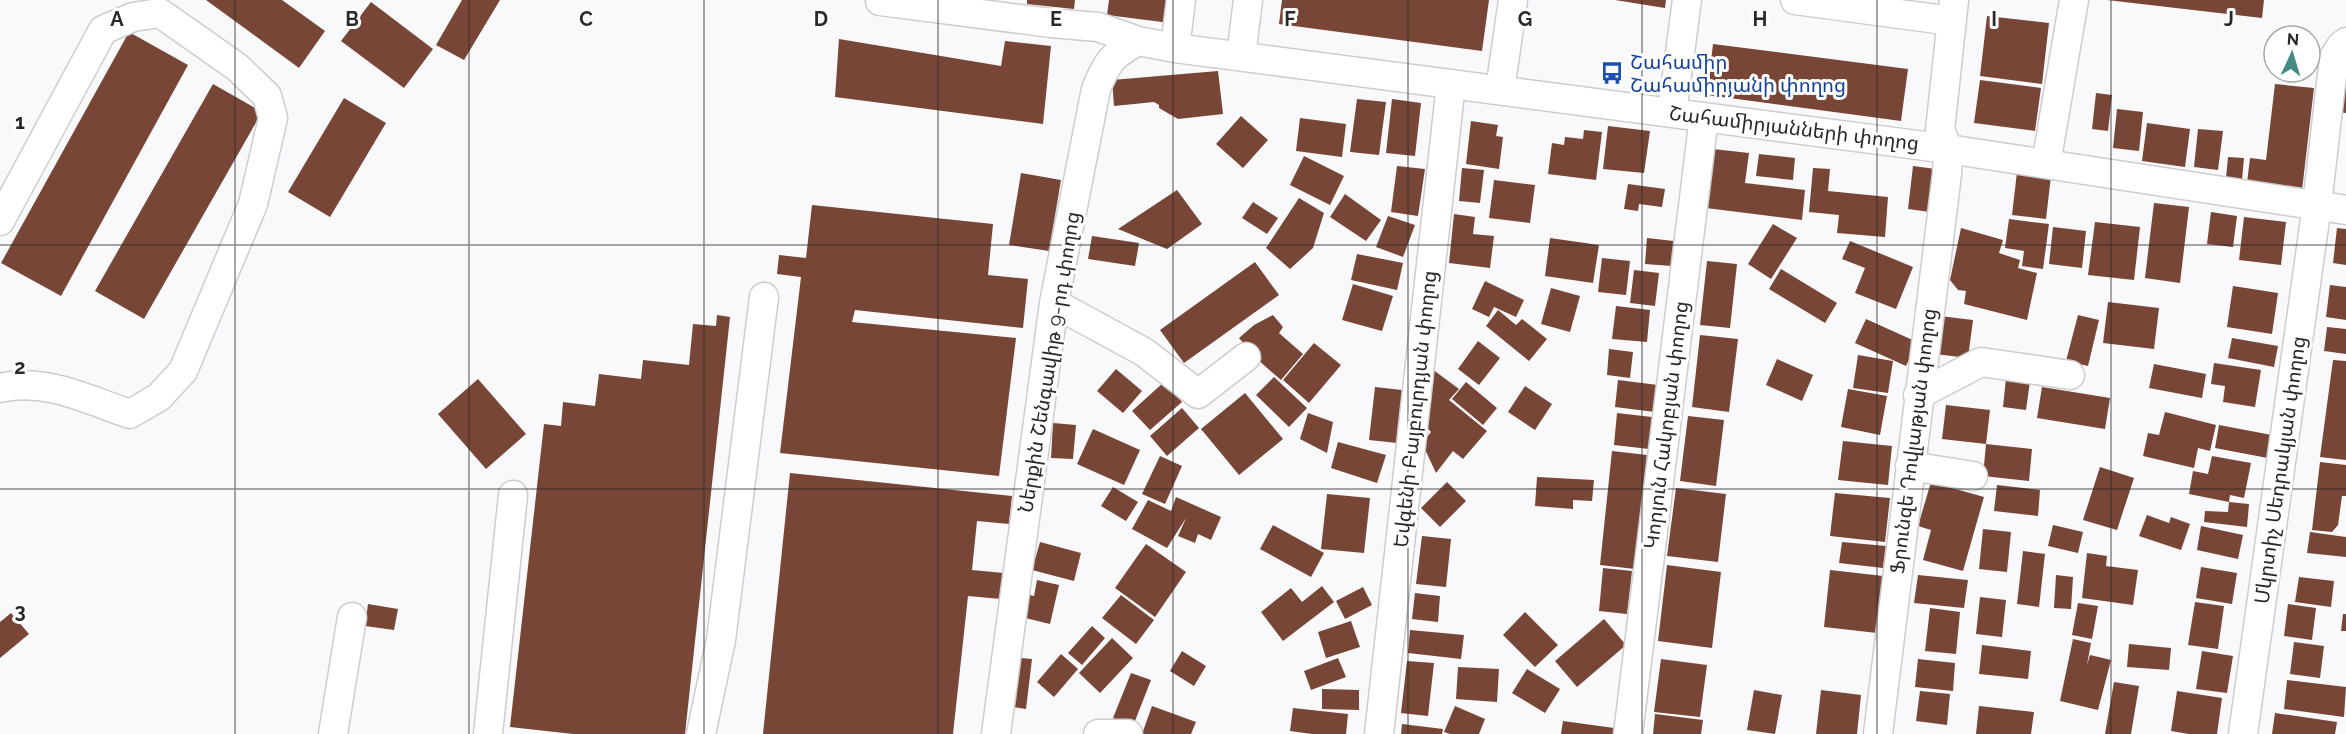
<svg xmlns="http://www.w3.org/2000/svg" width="2346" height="734" viewBox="0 0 2346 734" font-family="Raleway,'Noto Sans Armenian',sans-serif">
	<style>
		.building { fill: #774636 }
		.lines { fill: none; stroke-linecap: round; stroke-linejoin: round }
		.minor-casing { stroke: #cdcdcf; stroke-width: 31 }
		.minor { stroke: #fff; stroke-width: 28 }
		.grid { fill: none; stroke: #29292a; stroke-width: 1.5; stroke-opacity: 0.55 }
		.labels { text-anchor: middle; stroke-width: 6; stroke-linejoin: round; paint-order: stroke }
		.transit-label { font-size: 20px; fill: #164399; stroke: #fff; text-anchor: start }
		.street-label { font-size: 20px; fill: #29292a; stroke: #fff }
		.grid-label { font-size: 20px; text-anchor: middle; font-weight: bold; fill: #29292a; stroke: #fff; stroke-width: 6; stroke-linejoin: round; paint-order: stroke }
	</style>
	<rect width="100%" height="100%" fill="#f9f9fc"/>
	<path class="building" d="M206 0H282L325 31 299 68Z
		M462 0H500L464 60 436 45Z
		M1027 0H1075L1074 9 1027 4Z
		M1109 0H1173L1170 23 1107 15Z
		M1282 0H1489L1482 51 1279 24Z
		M1615 0H1666L1665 8Z
		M2107 0H2264L2262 18Z
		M371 2 433 49 404 88 341 41Z
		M1987 16 2049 23 2042 84 1980 76Z
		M129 32 188 65 61 296 1 263Z
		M839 39 1001 66 1005 41 1051 46 1043 124 835 97Z
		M1713 44 1908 69 1901 121 1707 95Z
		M2346 68V113L2336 112Z
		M1218 71 1223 114 1178 119 1159 108V105L1154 102 1114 106 1112 80Z
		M1980 80 2041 88 2035 131 1974 123Z
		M213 84 262 112 144 319 95 291Z
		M2275 84 2314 88 2302 190 2247 183 2250 158 2266 160Z
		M2096 93 2112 95 2108 131 2092 129Z
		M344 98 386 123 330 217 288 192Z
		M1357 99 1386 102 1379 155 1350 152Z
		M1392 99 1421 103 1415 156 1386 153Z
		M2117 109 2143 112 2139 151 2113 148Z
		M1241 116 1268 140 1243 168 1216 144Z
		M1300 118 1346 124 1342 157 1296 151Z
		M1471 121 1498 125 1496 136 1503 137 1499 169 1466 164Z
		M2147 123 2190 129 2185 167 2142 161Z
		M1608 126 1650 131 1644 173 1603 169Z
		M2198 129 2223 131 2218 170 2194 167Z
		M1584 130 1602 132 1596 180 1548 174 1552 143 1564 145 1565 137 1583 139Z
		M1713 149 1749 153 1745 183 1805 190 1802 220 1706 208Z
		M1759 154 1795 158 1793 180 1756 176Z
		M1304 156 1344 176 1330 205 1290 185Z
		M2228 157 2244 158 2242 180 2226 178Z
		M1397 166 1425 169 1418 216 1391 212Z
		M1913 166 1936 169 1930 212 1908 209Z
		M1462 168 1484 170 1480 203 1459 201Z
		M1813 168 1830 169 1828 191 1888 197 1885 237 1837 233 1839 215 1809 212Z
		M2017 172 2051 176 2046 219 2012 215Z
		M1021 173 1061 180 1049 251 1009 245Z
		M1494 180 1535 185 1530 223 1489 218Z
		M1628 184 1665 189 1662 207 1639 204 1638 211 1624 209Z
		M1177 190 1202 224 1167 249 1118 229Z
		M1345 194 1381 220 1366 241 1330 217Z
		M1299 198 1324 213 1313 248 1290 269 1266 248Z
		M1253 202 1278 218 1267 234 1242 218Z
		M2154 203 2189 207 2180 283 2145 278Z
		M812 205 993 224 988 275 1028 279 1023 328 855 310 852 322 1016 338 999 476 780 453 801 277 777 274 779 255 806 258Z
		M2211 212 2237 216 2233 247 2207 244Z
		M1454 214 1475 217 1473 234 1494 236 1490 268 1449 263Z
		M1388 216 1415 225 1403 257 1376 247Z
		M2244 217 2286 222 2281 265 2239 260Z
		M2009 219 2049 224 2043 269 2022 266 2024 251 2005 248Z
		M2095 222 2140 227 2134 280 2088 275Z
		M1773 224 1797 238 1771 279 1748 264Z
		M2053 227 2086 231 2082 268 2049 264Z
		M1961 228 2003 240 1999 253 2020 260 2018 268 2037 273 2027 320 1964 304 1966 291 1958 290 1950 280Z
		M2337 228 2346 229V265L2333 263Z
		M1092 236 1139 243 1135 266 1088 259Z
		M1550 238 1599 245 1593 283 1545 276Z
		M1647 238 1674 241 1672 266 1645 264Z
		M1850 241 1913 267 1896 309 1855 293 1865 268 1842 259Z
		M1357 254 1403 263 1397 290 1351 280Z
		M1602 258 1630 261 1626 295 1598 292Z
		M1707 261 1737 264 1730 328 1700 325Z
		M1255 262 1279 295 1184 363 1160 330Z
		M1781 269 1837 303 1825 323 1769 289Z
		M1634 270 1659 273 1655 306 1630 303Z
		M1485 281 1524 300 1516 317 1494 307 1489 317 1472 309Z
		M1353 284 1393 296 1382 331 1342 320Z
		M2330 285 2346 287V320L2326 317Z
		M2233 286 2278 293 2272 334 2227 327Z
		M1551 288 1580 296 1570 332 1541 324Z
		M2108 302 2159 308 2154 349 2103 343Z
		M1616 306 1650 310 1647 342 1612 339Z
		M1498 310 1516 325 1522 319 1547 339 1529 361 1486 326Z
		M717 315 730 317 685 734H573L510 727 544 424 561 426 563 402 595 406 599 374 641 379 643 360 689 365 693 324 716 326Z
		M1273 315 1283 327 1279 333 1303 354 1281 380 1257 359 1239 338 1254 325Z
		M2078 315 2099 320 2088 366 2066 361Z
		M1940 316 1973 320 1968 358 1935 354Z
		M1866 319 1917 342 1906 366 1855 343Z
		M2327 327 2346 329V354L2324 351Z
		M1700 335 1738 339 1729 412 1692 407Z
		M2232 338 2278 346 2274 367 2228 358Z
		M1478 341 1500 358 1479 385 1458 369Z
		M1314 343 1341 365 1309 403 1283 380Z
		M1609 349 1633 352 1630 378 1607 375Z
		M1858 355 1893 361 1888 393 1853 388Z
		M1777 359 1813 375 1802 401 1766 385Z
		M2333 360 2346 361V460L2320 457Z
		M2214 363 2261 370 2255 407 2223 402 2225 386 2211 384Z
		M2154 364 2206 374 2202 398 2149 388Z
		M1428 366 1459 389 1449 400 1487 431 1463 459 1453 451 1436 473 1422 443 1431 432 1427 428Z
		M1116 369 1142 391 1123 413 1097 391Z
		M1274 377 1307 408 1289 427 1256 395Z
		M2006 378 2030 381 2026 410 2003 407Z
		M478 379 526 434 486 469 438 414Z
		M1618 380 1658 385 1655 412 1615 407Z
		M1164 382 1182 402 1150 430 1132 411Z
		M1466 382 1497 408 1483 425 1452 399Z
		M1525 386 1552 404 1535 430 1508 412Z
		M1375 387 1402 390 1397 443 1369 440Z
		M2042 387 2110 398 2105 429 2037 418Z
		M1848 389 1887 396 1880 435 1841 427Z
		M1245 393 1283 439 1239 475 1201 429Z
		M1946 405 1990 410 1986 444 1942 439Z
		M1182 408 1199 428 1167 456 1150 436Z
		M2165 412 2216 425 2210 451 2198 448 2194 468 2143 456 2148 433 2159 435Z
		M1308 413 1333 422 1327 453 1300 439Z
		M1617 413 1652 417 1649 449 1614 445Z
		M1688 416 1724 420 1716 486 1680 481Z
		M1053 423 1076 425 1073 459 1051 458Z
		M2219 425 2277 436 2273 459 2215 448Z
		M1093 429 1140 450 1124 485 1077 464Z
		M1843 441 1892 446 1888 485 1838 480Z
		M1338 442 1386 455 1377 483 1331 468Z
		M1986 444 2032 449 2029 481 1983 476Z
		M1612 451 1647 455 1635 569 1600 565Z
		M1160 456 1182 466 1165 504 1142 494Z
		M2212 456 2251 463 2244 498 2230 495 2229 502 2249 504 2247 527 2204 522 2205 511 2228 512 2229 502 2189 494 2193 471 2208 474Z
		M2320 462 2346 465V496H2342L2338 525 2332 532 2312 530Z
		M2100 467 2134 478 2117 530 2083 520Z
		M790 473 1012 496 1009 524 977 521 972 570 1004 573 1001 599 968 596 953 734H763Z
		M1537 477 1594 480 1592 501 1573 500V509L1535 506Z
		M1447 482 1466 501 1440 527 1421 508Z
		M1931 482 1984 497 1963 571 1923 560 1931 530 1918 526Z
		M1997 485 2040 490 2038 516 1994 511Z
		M1113 487 1138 502 1126 521 1101 506Z
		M1676 488 1726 494 1718 562 1667 556Z
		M1835 493 1890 498 1885 542 1830 536Z
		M1327 494 1370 498 1364 553 1321 549Z
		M1176 497 1221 517 1211 540 1198 534 1195 543 1178 536 1186 518 1167 548 1132 529 1148 500 1171 511Z
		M2147 515 2169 523 2171 517 2190 524 2181 550 2139 536Z
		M1273 525 1324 553 1311 577 1260 549Z
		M2053 525 2083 532 2078 553 2048 546Z
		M2201 526 2243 535 2238 559 2197 550Z
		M1983 529 2011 532 2007 572 1979 569Z
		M2310 532 2346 537V557L2307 553Z
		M1422 536 1451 539 1446 587 1416 584Z
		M1040 542 1081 553 1074 581 1032 570Z
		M1842 542 1886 546 1883 568 1839 563Z
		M1146 544 1186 572 1155 617 1115 588Z
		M2023 551 2045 554 2039 607 2017 604Z
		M2087 553 2107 556 2106 566 2138 570 2133 605 2082 598Z
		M1667 565 1721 572 1712 648 1658 641Z
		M2201 567 2237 573 2232 604 2196 598Z
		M1603 568 1632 571 1627 614 1599 611Z
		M1830 570 1883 576 1877 633 1824 627Z
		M1918 575 1968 580 1964 608 1914 603Z
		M2056 575 2073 577 2071 609 2054 608Z
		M2299 577 2334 581 2331 607 2295 602Z
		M1037 580 1059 585 1050 624 1017 616 1022 593 1034 596Z
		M1322 586 1334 602 1283 641 1261 612 1291 588 1302 602Z
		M1363 587 1372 605 1345 619 1336 601Z
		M1415 593 1440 596 1438 622 1412 619Z
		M1121 595 1154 620 1136 644 1102 618Z
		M1980 597 2006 600 2002 637 1976 634Z
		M2195 602 2224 606 2218 649 2188 645Z
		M2078 603 2098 606 2092 639 2072 635Z
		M368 604 398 609 394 630 365 626Z
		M2288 604 2316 608 2312 640 2284 636Z
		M1930 608 1960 612 1956 654 1925 651Z
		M1525 612 1558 645 1535 667 1503 635Z
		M11 613 29 634 0 658V622Z
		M2343 614H2346V631H2341Z
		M1604 619 1626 645 1577 687 1555 661Z
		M1351 621 1360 647 1326 658 1318 632Z
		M1092 626 1105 638 1082 665 1068 653Z
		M1410 630 1464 635 1461 659 1408 653Z
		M1112 638 1133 658 1100 693 1079 673Z
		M2073 639 2091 643 2087 665 2090 655 2111 660 2098 710 2060 701Z
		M2294 642 2324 646 2320 678 2290 674Z
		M2129 644 2171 648 2169 670 2127 667Z
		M1982 645 2031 651 2028 679 1979 674Z
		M1182 651 1206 666 1194 686 1170 671Z
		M2202 651 2233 656 2227 693 2196 689Z
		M1061 654 1078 669 1054 697 1037 682Z
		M1012 657 1032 659 1026 709 1006 706Z
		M1338 658 1346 677 1311 690 1304 671Z
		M1661 659 1707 665 1700 717 1654 712Z
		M1918 659 1955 663 1953 691 1915 687Z
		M1407 661 1434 663 1428 716 1401 713Z
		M1458 667 1499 669 1497 702 1456 699Z
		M1527 669 1560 689 1545 713 1512 693Z
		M1131 673 1151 680 1133 726 1113 718Z
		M2287 680 2346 687 2344 717 2284 709Z
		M2114 682 2139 686 2131 734H2105Z
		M1322 689 1359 690V710L1322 709Z
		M1754 690 1782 695 1775 734 1747 730Z
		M1821 690 1861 695 1857 734H1816Z
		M1920 691 1950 694 1947 725 1916 721Z
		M2177 691 2222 698 2217 734H2189L2171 731Z
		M1152 706 1196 722 1191 734H1142Z
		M1455 706 1485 719 1479 734H1450L1444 732Z
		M1979 706 2034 712 2031 734H1976Z
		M1293 708 1348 714 1346 734H1312L1290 731Z
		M2275 713 2337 722 2335 734H2272Z
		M1655 714 1703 720 1701 734H1653Z
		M1563 721 1614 728 1613 734H1561Z
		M1402 724 1443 729 1442 734H1401Z"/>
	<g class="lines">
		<g class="minor-casing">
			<path id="minor" d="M1795 0 1952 21
				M880 1 1051 23 1098 27 1138 41
				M1175 48 1181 0
				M1241 56 1248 0
				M1500 90 1513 0
				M1672 112 1687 0
				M2046 164 2074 0
				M0 221 103 30 133 17 160 13 237 67 267 96 273 118 253 204 183 371 159 397 130 414C88 400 45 377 0 388
				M1054 303 1144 352 1198 394 1246 357
				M1918 395 1981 362 2070 375
				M1910 466 1973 476
				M333 734 352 617
				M488 734 513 495
				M701 734 721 640 764 297
				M996 734 1054 303 1096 89C1107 62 1112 55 1138 41L1175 48 1948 149 2346 210
				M1098 734H1128
				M1379 734 1451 84
				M1628 734 1704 117
				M1878 734 1947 174 1948 149 1940 130 1954 0
				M2243 734 2317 205 2334 57 2341 46 2346 42"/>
		</g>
		<use href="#minor" class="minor"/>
	</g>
	<path class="grid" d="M235 0V734M469 0V734M704 0V734M938 0V734M1173 0V734M1408 0V734M1642 0V734M1877 0V734M2111 0V734M0 245H2346M0 489H2346"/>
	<defs>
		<g id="bus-bare" transform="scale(1.8)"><path d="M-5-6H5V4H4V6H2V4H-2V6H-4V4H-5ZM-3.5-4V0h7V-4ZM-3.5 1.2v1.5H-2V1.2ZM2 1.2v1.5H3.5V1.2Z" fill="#1a4fb4" stroke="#fff" stroke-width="2.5" paint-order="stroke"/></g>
	</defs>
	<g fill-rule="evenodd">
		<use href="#bus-bare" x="1612" y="73"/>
	</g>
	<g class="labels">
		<g class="transit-label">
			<text x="1630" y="69">Շահամիր<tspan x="1630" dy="23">Շահամիրյանի փողոց</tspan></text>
		</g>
		<g class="street-label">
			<text transform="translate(1794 128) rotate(7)" y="7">Շահամիրյանների փողոց</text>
			<text transform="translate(1049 362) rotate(-81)" y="7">Ներքին Շենգավիթ 9-րդ փողոց</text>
			<text transform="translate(1415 409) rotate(-84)" y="7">Եվգենի Բայբուրդյան փողոց</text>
			<text transform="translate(1666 425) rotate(-83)" y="7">Կորյուն Հակոբյան փողոց</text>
			<text transform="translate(1913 441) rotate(-83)" y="7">Ֆրունզե Դովլաթյան փողոց</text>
			<text transform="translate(2280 470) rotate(-82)" y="7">Մկրտիչ Սեդրակյան փողոց</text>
		</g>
	</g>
	<g class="grid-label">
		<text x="117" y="26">A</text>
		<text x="352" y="26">B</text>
		<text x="586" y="26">C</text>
		<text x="821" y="26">D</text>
		<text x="1056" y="26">E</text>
		<text x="1290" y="26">F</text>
		<text x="1525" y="26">G</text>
		<text x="1760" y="26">H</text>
		<text x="1994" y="26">I</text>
		<text x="2229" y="26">J</text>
		<text x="20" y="129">1</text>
		<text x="20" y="374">2</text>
		<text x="20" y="618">3</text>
	</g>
	<g transform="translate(2292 54) rotate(4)"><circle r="28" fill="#ffffff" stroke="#a9a9aa" stroke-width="1.5"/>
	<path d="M0-4.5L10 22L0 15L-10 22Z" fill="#448b86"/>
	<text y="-9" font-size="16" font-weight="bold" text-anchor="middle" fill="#29292a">N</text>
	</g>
</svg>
